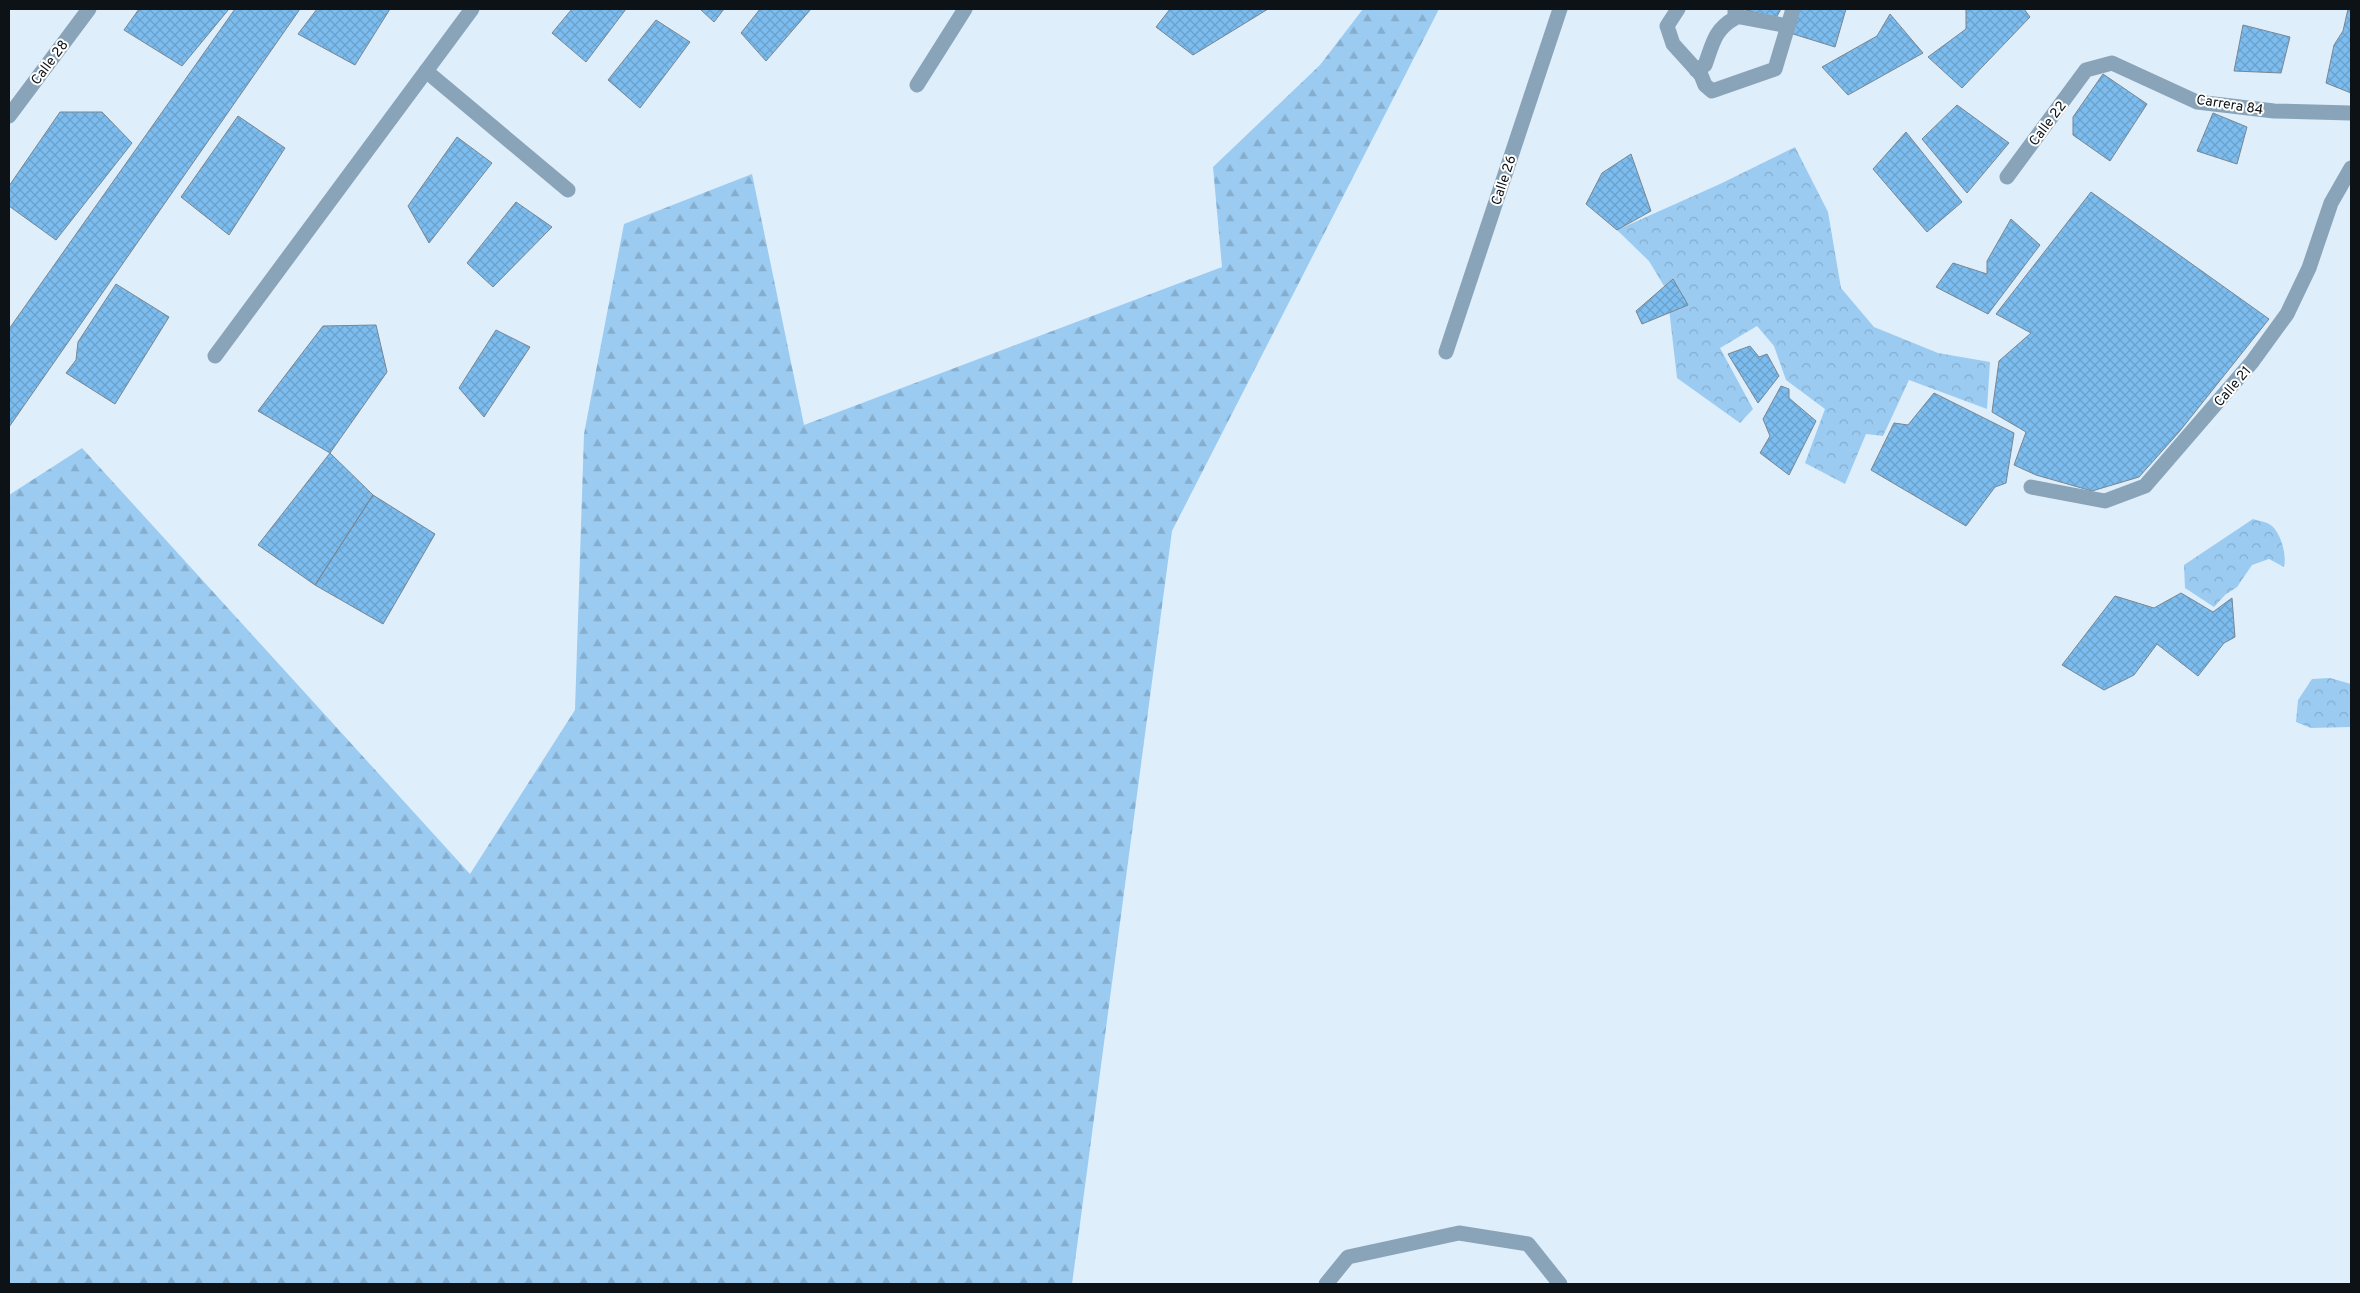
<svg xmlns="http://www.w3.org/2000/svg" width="2360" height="1293" viewBox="0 0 2360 1293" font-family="Overpass,sans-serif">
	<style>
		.forest { fill: url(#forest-firs) }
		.park { fill: url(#park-crowns) }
		.building { fill: url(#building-cross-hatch); stroke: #788692 }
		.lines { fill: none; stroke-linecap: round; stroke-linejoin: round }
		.service { stroke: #89a4b9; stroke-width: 15 }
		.minor { stroke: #89a4b9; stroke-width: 15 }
		.labels { text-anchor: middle; stroke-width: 4; stroke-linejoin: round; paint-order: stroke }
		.street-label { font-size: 14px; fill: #0c1216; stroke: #fff }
	</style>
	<defs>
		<pattern id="forest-firs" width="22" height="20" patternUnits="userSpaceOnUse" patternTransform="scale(1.25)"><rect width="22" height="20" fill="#9bcbf1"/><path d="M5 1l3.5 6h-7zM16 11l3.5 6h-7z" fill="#84adce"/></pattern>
		<pattern id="park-crowns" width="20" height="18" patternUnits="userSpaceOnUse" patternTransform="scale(1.25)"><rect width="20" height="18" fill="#9bcbf1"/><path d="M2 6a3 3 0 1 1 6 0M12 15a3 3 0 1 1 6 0" fill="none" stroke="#84adce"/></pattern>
		<pattern id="building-cross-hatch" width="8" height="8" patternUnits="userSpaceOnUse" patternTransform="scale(1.25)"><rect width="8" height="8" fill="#7cbcee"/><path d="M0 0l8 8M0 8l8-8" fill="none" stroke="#6aa1cb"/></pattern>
	</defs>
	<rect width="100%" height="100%" fill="#dfeefb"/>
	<path class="forest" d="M1363 9H1439L1172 531 1072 1284H9V495L82 448 470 874 575 710 584 434 624 224 752 174 804 425 1222 267 1213 167 1320 65Z"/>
	<path class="park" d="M1795 147 1828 212 1841 288 1874 327 1938 353 1990 362 1987 409 1909 380 1883 436 1866 434 1845 484 1805 463 1825 409 1786 380 1774 346 1757 326 1720 348 1753 409 1740 423 1677 378 1667 291 1649 261 1617 230 1720 184Z
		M2253 519C2259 521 2268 522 2272 526 2281 534 2287 555 2284 567L2269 559 2252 565 2237 587 2225 595 2214 607 2185 588 2184 565Z
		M2330 678 2351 684V727L2311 728 2296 722 2298 700 2312 679Z"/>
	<path class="building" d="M139 9H229L182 66 124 30Z
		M235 9H300L9 427V329Z
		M317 9H390L355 65 298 34Z
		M572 9H626L586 62 552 33Z
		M700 9H724L714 22Z
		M760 9H811L766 61 741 33Z
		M1170 9H1268L1193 55 1156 27Z
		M1742 9H1781L1776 18Z
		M1800 9H1846L1835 47 1790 33Z
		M1966 9H2024L2030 17 1962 88 1928 57 1966 29Z
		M2348 9H2351V93L2326 83 2334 45 2343 31Z
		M1890 14 1923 53 1848 95 1822 67 1877 36Z
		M656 20 690 42 640 108 608 80Z
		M2243 25 2290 37 2281 73 2234 71Z
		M2103 74 2147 104 2110 161 2073 135V117Z
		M1957 105 2009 143 1967 193 1922 139Z
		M60 112H102L132 143 56 240 9 206V186Z
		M2213 113 2247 127 2237 164 2197 151Z
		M238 116 285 148 229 235 181 197Z
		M1906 132 1962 202 1927 232 1873 169Z
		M457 137 492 163 429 243 408 206Z
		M1631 154 1651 211 1617 230 1586 204 1602 173Z
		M2091 192 2269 319 2179 432 2139 477 2092 491 2036 475 2014 465 2026 432 1992 412 1999 361 2031 333 1996 314Z
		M516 202 552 227 493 287 467 263Z
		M2011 219 2040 245 1988 314 1936 287 1953 263 1987 274V261Z
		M1673 279 1688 305 1642 324 1636 311Z
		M116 284 169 317 115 404 66 373 76 360 78 342Z
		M376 325 387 372 330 453 258 411 323 326Z
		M496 330 530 347 484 417 459 388Z
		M1750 346 1759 357 1767 354 1779 376 1758 403 1728 354Z
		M1781 386 1789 389V398L1816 421 1789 475 1760 453 1770 436 1763 419Z
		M1934 393 2014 433 2006 483 1995 487 1966 526 1871 470 1894 423 1908 425Z
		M330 453 373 495 315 585 258 545Z
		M373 495 435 534 383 624 315 585Z
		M2181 593 2213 612 2232 598 2235 637 2224 643 2198 676 2157 644 2134 675 2104 690 2062 665 2115 596 2154 608Z"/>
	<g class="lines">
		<path class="service" d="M426 71 568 190
			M917 85 965 9"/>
		<path class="minor" d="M1678 9 1667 26 1673 44 1701 75 1705 85 1712 91 1775 69 1793 9
			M1735 16 1788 26
			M1696 70 1705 65C1713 43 1714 30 1735 18V9
			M9 116 89 9
			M2007 177 2086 70 2112 63 2197 102 2274 111 2351 113
			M1446 352 1560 9
			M215 356 472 9
			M2031 487 2105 501 2145 486 2252 362 2287 314 2309 268 2331 203 2351 168
			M1326 1284 1348 1257 1459 1233 1528 1244 1560 1284"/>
	</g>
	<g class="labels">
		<g class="street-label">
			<text transform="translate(49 62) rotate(-53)" y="5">Calle 28</text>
			<text transform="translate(2230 104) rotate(9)" y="5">Carrera 84</text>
			<text transform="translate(2047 123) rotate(-53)" y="5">Calle 22</text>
			<text transform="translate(1503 180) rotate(-72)" y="5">Calle 26</text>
			<text transform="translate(2232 386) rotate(-49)" y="5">Calle 21</text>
		</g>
	</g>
	<rect width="2360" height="1293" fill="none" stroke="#0c1216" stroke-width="20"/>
</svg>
